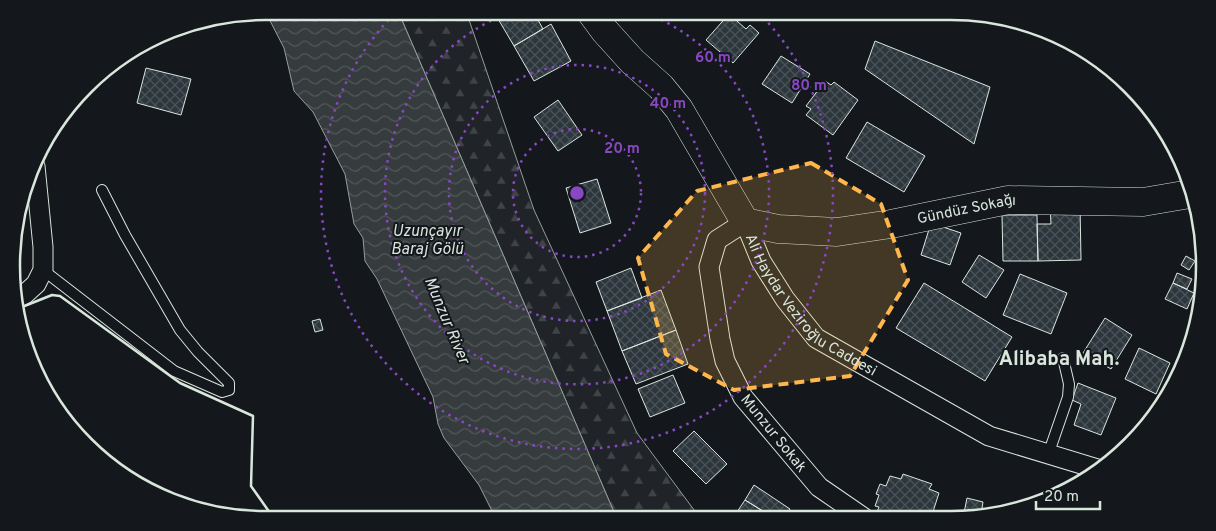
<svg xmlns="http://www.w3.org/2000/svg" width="1216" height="531" viewBox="0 0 1216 531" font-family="Overpass,sans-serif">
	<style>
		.forest { fill: url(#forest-firs); stroke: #939e99 }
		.water { fill: url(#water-waves); stroke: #939e99 }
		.building { fill: url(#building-cross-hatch); stroke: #d8e6dc }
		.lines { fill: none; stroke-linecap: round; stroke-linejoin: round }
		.lane-casing { stroke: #d8e6dc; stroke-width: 12 }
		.street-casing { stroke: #d8e6dc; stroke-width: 21 }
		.secondary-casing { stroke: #d8e6dc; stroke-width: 29 }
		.lane { stroke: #14181c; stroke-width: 10 }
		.street { stroke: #14181c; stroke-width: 19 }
		.secondary { stroke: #14181c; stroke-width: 28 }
		.wall { stroke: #d8e6dc; stroke-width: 2.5 }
		.marked { fill: #ffb74d; fill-opacity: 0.2; stroke: #ffb74d; stroke-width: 4; stroke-dasharray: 10 6; stroke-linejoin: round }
		.ring { fill: none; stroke: #8948c3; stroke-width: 2.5; stroke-dasharray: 2.5 5 }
		.labels { text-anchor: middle; stroke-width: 4; stroke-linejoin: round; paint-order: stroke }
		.street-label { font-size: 15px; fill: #d8e6dc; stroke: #14181c }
		.water-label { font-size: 16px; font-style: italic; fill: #d8e6dc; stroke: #14181c }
		.district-label { font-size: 20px; font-weight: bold; fill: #d8e6dc; stroke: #14181c }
		.rim { fill: none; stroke: #d8e6dc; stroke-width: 2.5 }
		.centre { fill: #8948c3; stroke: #14181c; stroke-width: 2.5 }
		.ring-label { font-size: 15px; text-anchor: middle; font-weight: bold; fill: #8948c3; stroke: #14181c; stroke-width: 4; stroke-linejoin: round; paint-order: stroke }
	</style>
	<defs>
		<pattern id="forest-firs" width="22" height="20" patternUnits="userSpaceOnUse" patternTransform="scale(1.25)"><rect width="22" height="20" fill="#202428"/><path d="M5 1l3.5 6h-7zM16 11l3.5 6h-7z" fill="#404447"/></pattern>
		<pattern id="water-waves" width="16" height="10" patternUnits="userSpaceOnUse" patternTransform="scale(1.25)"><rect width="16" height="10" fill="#363b3e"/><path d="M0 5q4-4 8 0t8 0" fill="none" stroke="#525759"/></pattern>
		<pattern id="building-cross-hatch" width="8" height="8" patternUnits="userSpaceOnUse" patternTransform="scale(1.25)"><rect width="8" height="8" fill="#2c363c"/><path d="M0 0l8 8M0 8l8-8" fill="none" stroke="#4a5358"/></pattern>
	</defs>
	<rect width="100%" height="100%" fill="#14181c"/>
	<path class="forest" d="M398 11H466L534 210 637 433 700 518 617 519Z"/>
	<path class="water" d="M265 11H398L617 519H496L479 485 444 438 438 424 433 397 377 279 365 261 363 238 354 224 345 174 313 112 294 91 284 48Z"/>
	<path class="building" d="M495 11H533L543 29 514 46 494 12Z
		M729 14 746 29 750 25 759 33 733 63 706 40Z
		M551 24 571 61 534 81 514 46Z
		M875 41 990 87 974 144 865 69Z
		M781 56 810 74 792 103 762 84Z
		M146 68 191 79 181 115 137 103Z
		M825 81 831 85 834 82 858 100 833 135 806 115 811 109 806 106Z
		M558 100 582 135 558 151 534 117Z
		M867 122 925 156 904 192 846 158Z
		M597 179 611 223 580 233 566 188Z
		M1080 205 1081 260 1038 261 1037 224H1051L1050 206Z
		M1002 215H1037L1038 261H1003Z
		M931 223 961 233 950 265 921 255Z
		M979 255 1004 270 986 298 962 282Z
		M1186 256 1195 261 1189 270 1181 265Z
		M631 268 642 298 607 311 596 282Z
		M1177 273 1192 279 1187 289 1173 283Z
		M1020 274 1067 293 1051 334 1003 315Z
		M924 283 1012 337 985 381 896 328Z
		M1173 283 1194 293 1187 309 1165 299Z
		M661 290 676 330 622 351 607 311Z
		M1105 318 1132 335 1111 369 1083 353Z
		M320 319 323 330 315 332 312 321Z
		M676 330 688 364 636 384 622 351Z
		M1139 348 1170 363 1156 394 1125 379Z
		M673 375 685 403 650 417 638 389Z
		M1078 383 1116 398 1101 435 1074 425 1081 404 1072 400Z
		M694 431 727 464 706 484 673 451Z
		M903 474 932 484 929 489 939 493 931 518H887L876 514 879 507 875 506 879 495 876 494 880 484 886 486 890 476 901 479Z
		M754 485 790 509 784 518H774L745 500Z
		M967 498 983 502 982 508 1001 513 984 518H963Z
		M745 500 774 518H733Z"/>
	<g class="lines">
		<g class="lane-casing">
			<path id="lane" d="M43 270 174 371 222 392 229 390V383L198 352 180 330 125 235 102 190
				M1048 455 1068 397 1069 384 1063 358"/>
		</g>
		<g class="street-casing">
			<g id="street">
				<path d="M14 300 25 294 36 284 43 270V247L35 166"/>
				<path id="s1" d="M864 518 819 487 743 397 725 361 720 339 709 267 717 240 745 222 761 261 785 299 816 338 989 436 1101 470"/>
			</g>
		</g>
		<g class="secondary-casing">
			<g id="secondary">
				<path id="s2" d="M590 11 604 30 632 61 661 87 679 109 745 222 778 229 837 232 891 224 1008 200 1143 202 1190 194"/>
			</g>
		</g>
		<use href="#lane" class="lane"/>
		<use href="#street" class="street"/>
		<use href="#secondary" class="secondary"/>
		<path class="wall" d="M14 288 18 219 16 216
			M17 309 52 295 60 296 180 383 253 416 251 486 275 520"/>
	</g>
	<path class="marked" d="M811 163 881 204 908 280 850 376 734 390 666 354 638 258 697 191Z"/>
	<g class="ring">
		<circle cx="577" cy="193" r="64"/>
		<circle cx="577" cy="193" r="128"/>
		<path d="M640 11A192 192 0 1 1 514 11"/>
		<path d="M758 12A256 256 0 1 1 396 12"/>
	</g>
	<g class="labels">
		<g class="street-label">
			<text dy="5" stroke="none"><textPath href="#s2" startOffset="488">Gündüz Sokağı</textPath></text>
			<text dy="5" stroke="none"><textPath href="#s1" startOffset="479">Ali Haydar Veziroğlu Caddesi</textPath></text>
			<text transform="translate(774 433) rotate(51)" y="5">Munzur Sokak</text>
		</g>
		<g class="water-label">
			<text x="427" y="236">Uzunçayır<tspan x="427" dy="18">Baraj Gölü</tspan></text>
			<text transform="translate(448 320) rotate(67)" y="6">Munzur River</text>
		</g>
		<g class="district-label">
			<text x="1059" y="365">Alibaba Mah.</text>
		</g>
	</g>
	<path d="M0 0H1216V531H0ZM265 20H951A245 245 0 0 1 1196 265V266A245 245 0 0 1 951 511H265A245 245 0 0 1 20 266V265A245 245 0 0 1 265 20Z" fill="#14181c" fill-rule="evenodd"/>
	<path class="rim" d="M265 20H951A245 245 0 0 1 1196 265V266A245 245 0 0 1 951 511H265A245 245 0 0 1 20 266V265A245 245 0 0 1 265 20Z"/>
	<circle cx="577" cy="193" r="8" class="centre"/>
	<g class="ring-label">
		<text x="713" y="62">60 m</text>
		<text x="809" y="90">80 m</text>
		<text x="668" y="108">40 m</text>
		<text x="622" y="153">20 m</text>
	</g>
	<path d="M1036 501v8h64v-8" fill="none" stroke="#d8e6dc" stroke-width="2.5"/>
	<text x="1044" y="501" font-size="15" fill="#d8e6dc" stroke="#14181c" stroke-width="4" paint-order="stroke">20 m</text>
</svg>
